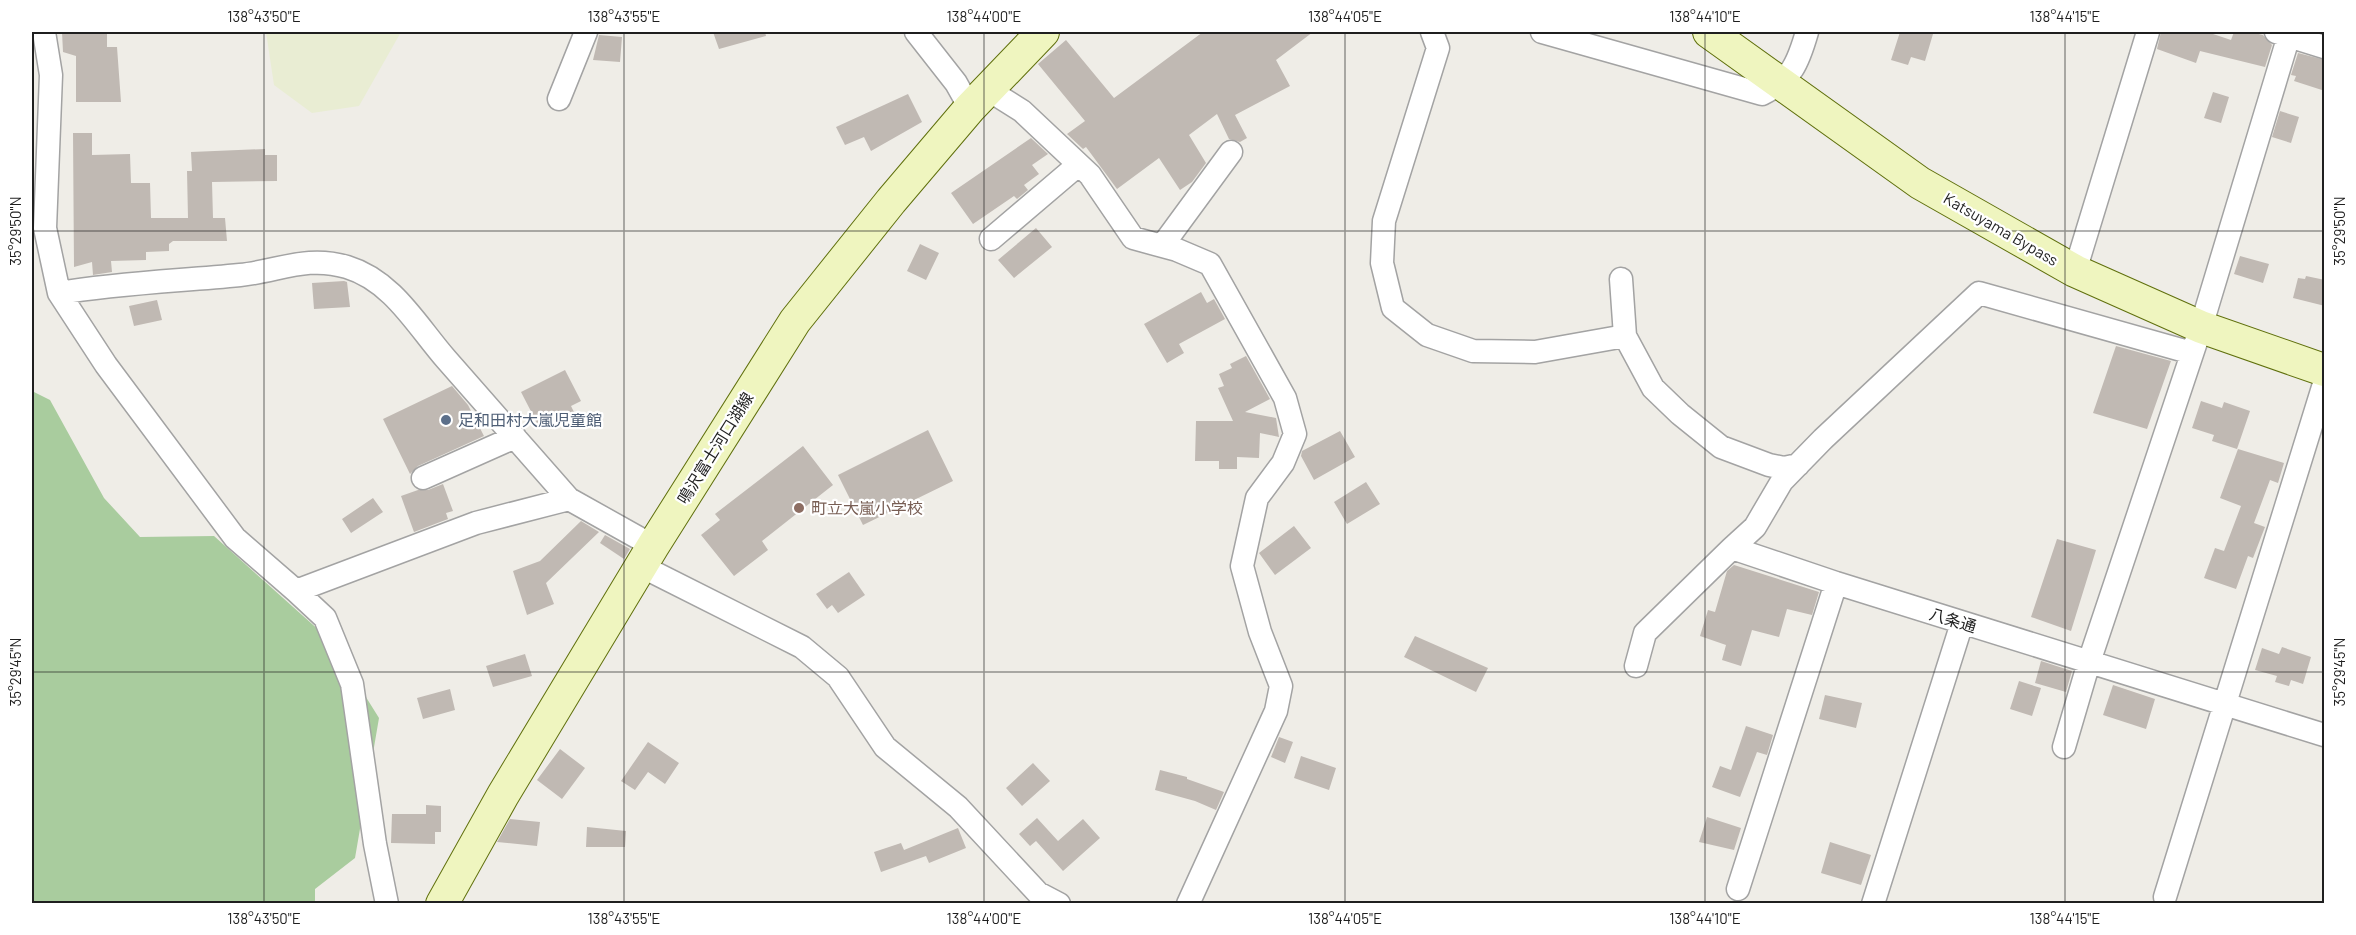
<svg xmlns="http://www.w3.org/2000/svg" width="2356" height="935" viewBox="0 0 2356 935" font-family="Barlow,'Noto Sans JP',sans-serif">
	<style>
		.farmland { fill: #e9edd3 }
		.forest { fill: #a9cc9e }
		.building { fill: #c0b9b3 }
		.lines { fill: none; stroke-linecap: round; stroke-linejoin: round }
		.minor-casing { stroke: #a3a3a3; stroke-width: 25 }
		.secondary-casing { stroke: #60700d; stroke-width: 34 }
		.minor { stroke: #fff; stroke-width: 22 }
		.secondary { stroke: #eff5bf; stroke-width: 32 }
		.ticks { fill: none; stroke: #1f1f1f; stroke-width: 1.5; stroke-opacity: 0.45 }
		.service-dot { fill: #5c6f8a; stroke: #fff; stroke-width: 2 }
		.education-dot { fill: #8d6e63; stroke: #fff; stroke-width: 2 }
		.labels { text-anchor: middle; stroke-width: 4.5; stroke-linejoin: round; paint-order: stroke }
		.street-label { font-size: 16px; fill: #1f1f1f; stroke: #fff }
		.service-label { font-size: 16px; fill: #4e5e75; stroke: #fff; text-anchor: start }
		.education-label { font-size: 16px; fill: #785e54; stroke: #fff; text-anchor: start }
		.neatline { fill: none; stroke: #1f1f1f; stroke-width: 2 }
		.ticks-label { font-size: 15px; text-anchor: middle; fill: #1f1f1f }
	</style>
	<rect width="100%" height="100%" fill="#efede7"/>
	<path class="farmland" d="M266 32H401L359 106 312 113 274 85Z"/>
	<path class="forest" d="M32 391 50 400 104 498 140 537 214 536 331 641 379 718 355 858 315 889V903L32 904Z"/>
	<path class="building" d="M62 32H107V47H117L121 102H76V56L63 52Z
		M713 32H765L766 36 719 49Z
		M1203 32H1313L1276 60 1290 86 1235 115 1247 138 1240 142 1229 139 1217 114 1189 135 1206 163 1192 182 1180 190 1159 158 1117 189 1086 147 1083 149 1067 134 1085 121 1038 64 1066 40 1114 98Z
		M1900 32 1933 34 1925 61 1911 57 1908 65 1891 60Z
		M2161 32H2207L2231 40 2234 32H2250L2263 35 2272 45 2265 67 2200 51 2196 63 2157 49Z
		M599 35 622 37 620 62 593 60Z
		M2298 53 2325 60V91L2294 81 2296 76 2291 75Z
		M2213 92 2229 97 2221 123 2204 118Z
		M908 94 922 122 871 151 864 137 845 145 836 127Z
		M2280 111 2299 117 2291 143 2272 137Z
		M73 133H92V155L130 154 131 183H150L151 218H188L187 171H192L191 152 265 149V155H277V181L212 182 213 218H225L227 241H173L169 244V251L146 252V260L111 261 112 272 93 275 92 262 74 267Z
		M1031 138 1048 154 1032 165 1039 174 1024 185 1028 190 1017 199 1014 196 973 224 951 193Z
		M1036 228 1052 247 1014 278 998 260Z
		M920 244 939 253 926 280 907 271Z
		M2240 256 2269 264 2263 283 2234 274Z
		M2306 276 2325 280V306L2293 298 2298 278 2305 279Z
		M344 281 347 282 350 307 314 309 312 283Z
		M1201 292 1207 303 1214 299 1225 319 1179 344 1184 353 1167 363 1144 324Z
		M157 300 162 320 134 326 129 306Z
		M2116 346 2171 361 2147 429 2093 413Z
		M1246 356 1270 399 1245 412 1276 418 1279 437 1260 433 1259 458 1237 457V469H1219V461H1195L1196 421H1233L1218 388 1224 386 1219 374 1232 368 1230 364Z
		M565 370 581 401 571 406 574 412 557 419 555 414 537 423 521 392Z
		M452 386 468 405 484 436 418 466 410 474 383 419Z
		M2201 401 2222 408 2224 402 2250 411 2237 449 2212 441 2214 435 2192 428Z
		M928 430 953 481 863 525 838 475Z
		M1340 431 1355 457 1314 480 1301 456 1302 451Z
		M803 446 833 485 762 541 768 550 734 576 701 535 720 520 715 514Z
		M2238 449 2284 463 2278 483 2270 480 2254 523 2265 527 2253 558 2248 556 2236 589 2204 578 2215 548 2224 551 2241 506 2220 498Z
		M1366 482 1380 504 1347 524 1334 502Z
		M443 484 453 511 446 513 448 519 414 532 401 496 418 490H428Z
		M373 498 383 512 351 533 342 519Z
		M581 521 599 532 546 583 554 604 527 615 513 571 540 561Z
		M1294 526 1311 548 1275 575 1259 553Z
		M605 535 630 549 624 559 600 543Z
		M2057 539 2096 550 2071 631 2031 617Z
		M1734 565 1819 592 1812 615 1787 609 1779 637 1752 630 1741 666 1722 660 1726 645 1700 636 1708 610 1715 612 1727 571Z
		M849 572 865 595 838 613 832 605 827 609 816 594Z
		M1415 636 1488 668 1476 692 1404 657Z
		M2282 647 2311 657 2303 684 2291 680 2289 686 2275 682 2277 676 2255 670 2262 648 2279 654Z
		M525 654 532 676 493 687 486 666Z
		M2041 661 2072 671 2066 692 2035 683Z
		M2019 681 2041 688 2032 716 2010 709Z
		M2113 685 2155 699 2146 729 2103 715Z
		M450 689 455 710 423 719 417 698Z
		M1825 695 1862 703 1856 728 1819 719Z
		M1746 726 1773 735 1767 755 1757 752 1740 797 1712 787 1720 766 1731 770Z
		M1279 737 1293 742 1285 763 1271 757Z
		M648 742 679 763 665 784 648 772 635 790 621 781Z
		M560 749 585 768 562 799 537 780Z
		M1301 756 1336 768 1329 790 1294 778Z
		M1033 763 1050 781 1022 806 1006 788Z
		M1160 770 1187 777V779L1224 792 1216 810 1195 801 1155 790Z
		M426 805 441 806V832H435V844L391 843 392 814H426Z
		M1707 817 1741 828 1734 850 1699 842Z
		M1037 818 1058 841 1083 819 1100 838 1063 871 1036 841 1030 846 1019 834Z
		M510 819 540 822 537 846 497 842Z
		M587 827 626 831 625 847H586Z
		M958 828 966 848 929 863 926 856 881 872 874 852 901 843 904 850Z
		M1830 842 1871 855 1861 885 1821 873Z"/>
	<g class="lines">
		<g class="minor-casing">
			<path id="minor" d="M44 32 51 75 45 228 59 293 106 365 235 538 296 591 476 523 569 499 653 546
				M916 32 956 83 970 108
				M1432 32 1438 48 1384 221 1382 263 1393 308 1427 335 1473 351 1535 352 1625 336
				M1542 32 1762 94C1792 79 1798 63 1807 32
				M2276 32 2324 47
				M987 89 1022 111 1090 175 1133 238 1177 250 1210 264 1285 398 1295 434 1283 463 1257 498 1242 566 1260 632 1281 686 1276 711 1188 904
				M559 99 586 32
				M991 239 1078 165
				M1162 246 1231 152
				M2075 271 2148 32
				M1621 279 1625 336 1653 388 1680 414 1721 447 1769 465 1784 468 1798 465
				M59 293C119 283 179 281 240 275 279 271 307 255 347 267 393 281 417 326 446 359 487 405 528 452 569 499
				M423 478 515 437
				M1732 548 1755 527 1782 481 1823 439 1979 293 2192 353
				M643 567 802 647 838 677 885 747 958 807 1038 893 1059 904
				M296 591 325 618 352 684 375 844 387 904
				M1636 666 1645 633 1732 548 1836 583 2324 735
				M2064 747 2089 662 2201 327 2290 32
				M1738 889 1836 583
				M2165 897 2324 384
				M1873 904 1962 623"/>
		</g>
		<g class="secondary-casing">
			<path id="secondary" d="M1709 32 1920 183 2075 271 2201 327 2324 370
				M442 904 503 795 653 546 795 321 891 201 970 108 1043 32"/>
		</g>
		<use href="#minor" class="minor"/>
		<use href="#secondary" class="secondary"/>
	</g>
	<path class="ticks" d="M264 32V904M624 32V904M984 32V904M1345 32V904M1705 32V904M2065 32V904M32 231H2324M32 672H2324"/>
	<circle class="service-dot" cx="446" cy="420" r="6"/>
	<circle class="education-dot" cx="799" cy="508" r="6"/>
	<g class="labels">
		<g class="street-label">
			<text transform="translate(2001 229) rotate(30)" y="6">Katsuyama Bypass</text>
			<text transform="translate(715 448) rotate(-58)" y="6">鳴沢富士河口湖線</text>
			<text transform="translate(1953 620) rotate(17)" y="6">八条通</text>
		</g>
		<g class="service-label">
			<text x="458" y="426">足和田村大嵐児童館</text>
		</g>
		<g class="education-label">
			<text x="811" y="514">町立大嵐小学校</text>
		</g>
	</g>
	<rect width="2356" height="935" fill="none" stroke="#ffffff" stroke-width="66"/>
	<rect x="33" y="33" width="2290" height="869" class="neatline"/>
	<g class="ticks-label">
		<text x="264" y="22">138°43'50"E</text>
		<text x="624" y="22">138°43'55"E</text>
		<text x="984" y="22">138°44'00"E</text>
		<text x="1345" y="22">138°44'05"E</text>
		<text x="1705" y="22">138°44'10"E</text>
		<text x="2065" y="22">138°44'15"E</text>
		<text transform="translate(16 231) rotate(-90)" y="5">35°29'50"N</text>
		<text transform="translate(2340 231) rotate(-90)" y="5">35°29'50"N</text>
		<text transform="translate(16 672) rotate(-90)" y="5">35°29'45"N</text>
		<text transform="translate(2340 672) rotate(-90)" y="5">35°29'45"N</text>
		<text x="264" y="924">138°43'50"E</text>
		<text x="624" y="924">138°43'55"E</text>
		<text x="984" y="924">138°44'00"E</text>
		<text x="1345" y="924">138°44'05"E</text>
		<text x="1705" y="924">138°44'10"E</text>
		<text x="2065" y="924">138°44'15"E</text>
	</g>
</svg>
